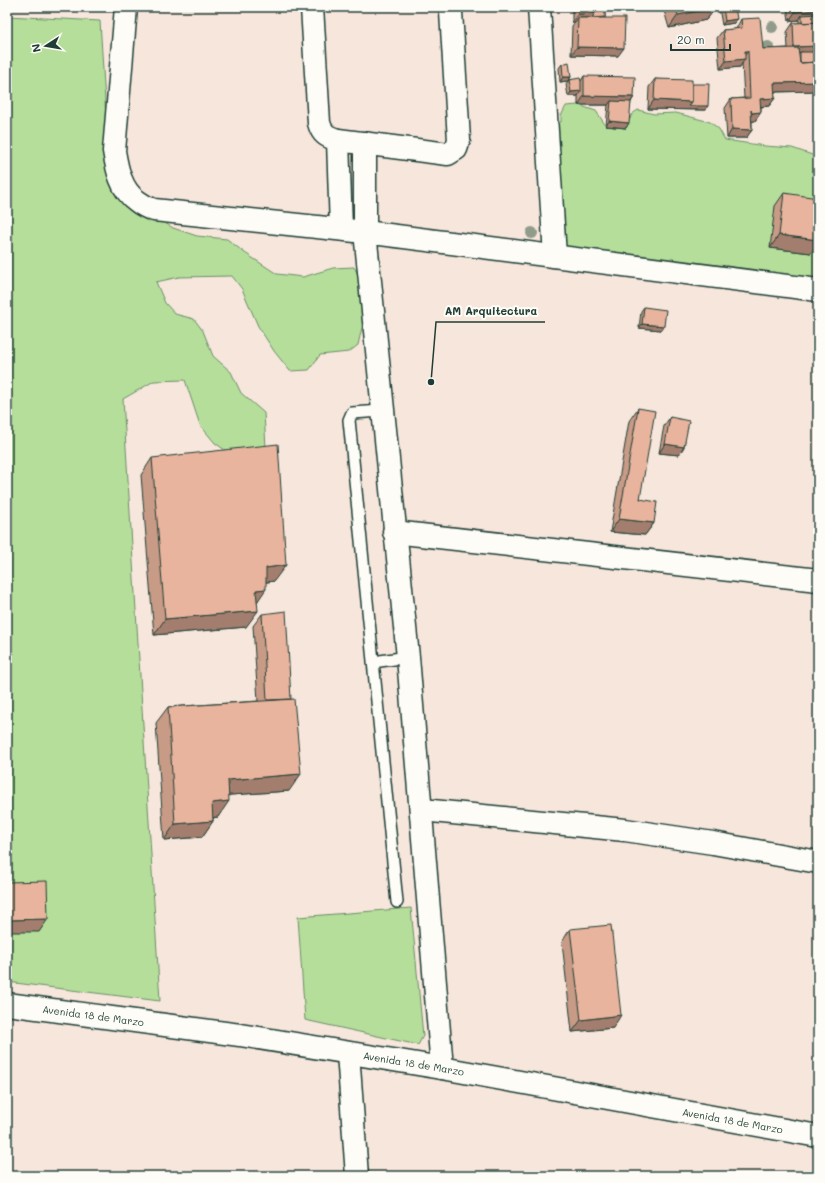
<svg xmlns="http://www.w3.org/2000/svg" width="825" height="1183" viewBox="0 0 825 1183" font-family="Mali,sans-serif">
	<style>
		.green { fill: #b5de9a; stroke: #6a8e67 }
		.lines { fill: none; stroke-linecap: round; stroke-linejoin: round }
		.service-casing { stroke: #1f3d34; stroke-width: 14 }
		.minor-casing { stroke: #1f3d34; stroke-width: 25 }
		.service { stroke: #fdfcf7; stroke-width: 11 }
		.minor { stroke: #fdfcf7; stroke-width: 22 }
		.tree { fill: #919b8b }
		.wall { fill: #c89b87; stroke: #1f3d34 }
		.shaded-wall { fill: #a37e6e; stroke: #1f3d34 }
		.building { fill: #e9b49d; stroke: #1f3d34 }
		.labels { text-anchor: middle; stroke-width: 4; stroke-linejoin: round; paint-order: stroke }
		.street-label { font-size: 10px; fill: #1f3d34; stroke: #fdfcf7 }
		.leader { fill: none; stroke: #1f3d34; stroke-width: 1.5 }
		.callout-dot { fill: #1f3d34; stroke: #fdfcf7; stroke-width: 1.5 }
		.callout-label { font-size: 11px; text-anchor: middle; font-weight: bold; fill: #1f3d34; stroke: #fdfcf7; stroke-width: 4; stroke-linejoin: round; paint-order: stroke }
	</style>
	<rect width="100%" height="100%" fill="#f7e6dc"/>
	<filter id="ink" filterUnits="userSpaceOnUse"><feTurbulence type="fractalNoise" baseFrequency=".025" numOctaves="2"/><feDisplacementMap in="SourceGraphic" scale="8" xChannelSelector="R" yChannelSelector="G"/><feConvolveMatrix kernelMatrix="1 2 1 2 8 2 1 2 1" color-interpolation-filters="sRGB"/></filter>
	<g filter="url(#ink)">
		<path class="green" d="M7 16 100 21 108 150 136 205 173 228 197 236 227 239 245 253 277 274 303 277 333 268 354 267 359 276 363 323 358 345 349 352 320 355 309 370 290 371 274 351 258 326 242 289 232 276 179 277 156 282 165 303 175 314 194 319 203 331 213 356 231 372 241 393 264 413 266 448 228 452 215 443 200 425 185 380 154 381 123 399 160 1001 7 982Z
			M578 105 596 111 606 126 626 128 632 114 638 110 654 114 676 113 710 122 719 129 725 140 765 146 792 148 818 157V291L574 257 564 244 558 122H561V116L566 106Z
			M411 908 423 1036 418 1045 305 1020 298 917Z"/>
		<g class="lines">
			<g class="service-casing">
				<path id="service" d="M382 411 352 413 349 420 397 902
					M373 662 408 657"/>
			</g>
			<g class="minor-casing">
				<g id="minor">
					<path d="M126 7 114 151C117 169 121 190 137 201 142 205 148 208 154 210L365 232V143"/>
					<path d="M312 7 319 123C322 134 327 137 338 140L341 229"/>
					<path d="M539 7 555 256"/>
					<path d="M338 140 448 154 456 149 459 140 451 12"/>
					<path d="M394 532 818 580"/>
					<path d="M422 810 625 830 713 843 818 862"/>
					<path id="s1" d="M7 1004 240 1035 442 1068 818 1136"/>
					<path d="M348 1053 357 1176"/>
					<path d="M442 1068 408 657 365 232 818 290"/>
				</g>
			</g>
			<use href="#service" class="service"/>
			<use href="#minor" class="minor"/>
		</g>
		<g class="tree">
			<circle cx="772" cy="27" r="6"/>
			<circle cx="768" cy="47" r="6"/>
			<circle cx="532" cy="233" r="6"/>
		</g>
		<path class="wall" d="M572 7H605V17L618 56 571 55 572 26 575 22H572Z
			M663 7H718L711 14 706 20 669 28Z
			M720 7H735L734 23 722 25 719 8Z
			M787 7H818L817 14 818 91 774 92 775 98 769 106 761 107V112L755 121H752V130L746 138H727L725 108 731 99 744 98 742 63 740 67 720 69 717 38 723 30 736 29 741 19 763 49 788 48 787 32 793 23H799V20L789 21Z
			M562 64 571 77 568 81 560 82 559 68Z
			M584 76 634 97 631 102 626 128 606 126 608 105H578V96H568L566 84 569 80 581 81Z
			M655 79 692 84 705 110 648 109 649 87Z
			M784 193 811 253 770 248 775 206Z
			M644 307 664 326 661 330 639 328 641 311Z
			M638 408 640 499 654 523 645 535 610 532 629 421Z
			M670 417 679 455 659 453 664 426Z
			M152 458 274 581 266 582 246 627 154 635 141 475Z
			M262 614 289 791 229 795 218 817 213 818V821L202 837 164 840 156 723 168 707 258 701 253 626Z
			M570 929 613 1028 572 1032 562 942Z"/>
		<path class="shaded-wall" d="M152 7H163L162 9 150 10Z
			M714 7H718L711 14 706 20 669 28 678 15Z
			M818 10V12L813 18 802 15 799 20 789 21 795 12Z
			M595 13 592 18H578L575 22H572L578 14Z
			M737 19 734 23 722 25 725 21Z
			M818 46V54L800 52 797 55 788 56 794 47Z
			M577 47 624 48 618 56 571 55Z
			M745 51H748L742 59H745L740 67 720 69 726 61Z
			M563 77H571L568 81 560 82Z
			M818 82V91L768 92 774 83Z
			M581 91 578 96H568L571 92Z
			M584 96 634 97 628 106 611 101 608 105H578Z
			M775 98 769 106 754 107 760 99Z
			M654 100 692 102 708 106 705 110 648 109Z
			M761 112 755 121 746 122 752 113Z
			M609 121 629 123 626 128 606 126Z
			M732 129 752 130 746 138H727Z
			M779 235 818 240V243L811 253 770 248Z
			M642 324 664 326 661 330 639 328Z
			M665 444 684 447 679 455 659 453Z
			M619 519 654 523 645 535 610 532Z
			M286 565 274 581 255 584 266 568Z
			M266 589 255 605 256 590Z
			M258 611 246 627 154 635 165 619Z
			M301 774 289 791 217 796 228 780Z
			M229 801 218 817 201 819 212 803Z
			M213 821 202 837 164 840 175 824Z
			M48 919 39 932H7V920Z
			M621 1015 613 1028 572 1032 581 1020Z"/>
		<path class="building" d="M578 7H595V13L578 14Z
			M595 7H605V17L592 18 595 13Z
			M675 7H715V8L678 15Z
			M723 7H735L737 19 725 21Z
			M794 7H818V10L795 12Z
			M818 14V22L802 23V15Z
			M578 18H625L624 48 577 47Z
			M760 18 763 49 798 48 800 63 817 62 818 71V82L774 83 775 98 760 99 761 112 752 113 751 110 752 130 732 129 731 99 750 98 748 51H745V59L726 61 723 30 742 28 741 19Z
			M818 22V46L794 47 793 23Z
			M800 52H818V63H817V62L800 63Z
			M569 62 571 77H563L562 64Z
			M584 76 635 77 634 97 584 96Z
			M580 78 581 81V91L571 92 569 80Z
			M655 79 692 80V102L654 100Z
			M692 84H709L708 106H689L692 102Z
			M611 101 631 102 629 123 609 121Z
			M784 193 818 198V240L779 235Z
			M644 307 666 310 664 326 642 324Z
			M638 408 655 411 640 499 657 502 654 523 619 519Z
			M670 417 689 421 684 447 665 444Z
			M278 444 286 565 266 568V589L256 590 258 611 165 619 152 458Z
			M286 611 291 699 267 700 262 614Z
			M294 699 301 774 228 780 229 801 212 803 213 821 175 824 168 707Z
			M47 881 48 919 7 920V882Z
			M611 925 621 1015 581 1020 570 929Z"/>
	</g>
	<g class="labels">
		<g class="street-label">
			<text dy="4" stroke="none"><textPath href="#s1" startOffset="87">Avenida 18 de Marzo</textPath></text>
			<text dy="4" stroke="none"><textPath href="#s1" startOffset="411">Avenida 18 de Marzo</textPath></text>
			<text dy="4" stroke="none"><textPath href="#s1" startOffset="735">Avenida 18 de Marzo</textPath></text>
		</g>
	</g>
	<path class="leader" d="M431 382L436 322H545"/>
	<circle class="callout-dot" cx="431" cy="382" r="4"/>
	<g class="callout-label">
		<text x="491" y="315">AM Arquitectura</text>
	</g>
	<rect width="825" height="1183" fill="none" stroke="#fdfcf7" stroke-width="24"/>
	<rect x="12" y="12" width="801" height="1159" fill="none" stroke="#1f3d34" stroke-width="1.5" filter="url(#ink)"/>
	<g transform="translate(46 46) rotate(258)" stroke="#fdfcf7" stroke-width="3" paint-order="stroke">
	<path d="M0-3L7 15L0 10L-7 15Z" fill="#1f3d34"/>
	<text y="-6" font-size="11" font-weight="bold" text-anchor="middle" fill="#1f3d34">N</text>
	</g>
	<path d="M671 44v6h59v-6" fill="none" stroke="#1f3d34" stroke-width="2"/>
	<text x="677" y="44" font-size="12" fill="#1f3d34" stroke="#fdfcf7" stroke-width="3" paint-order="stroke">20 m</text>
</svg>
